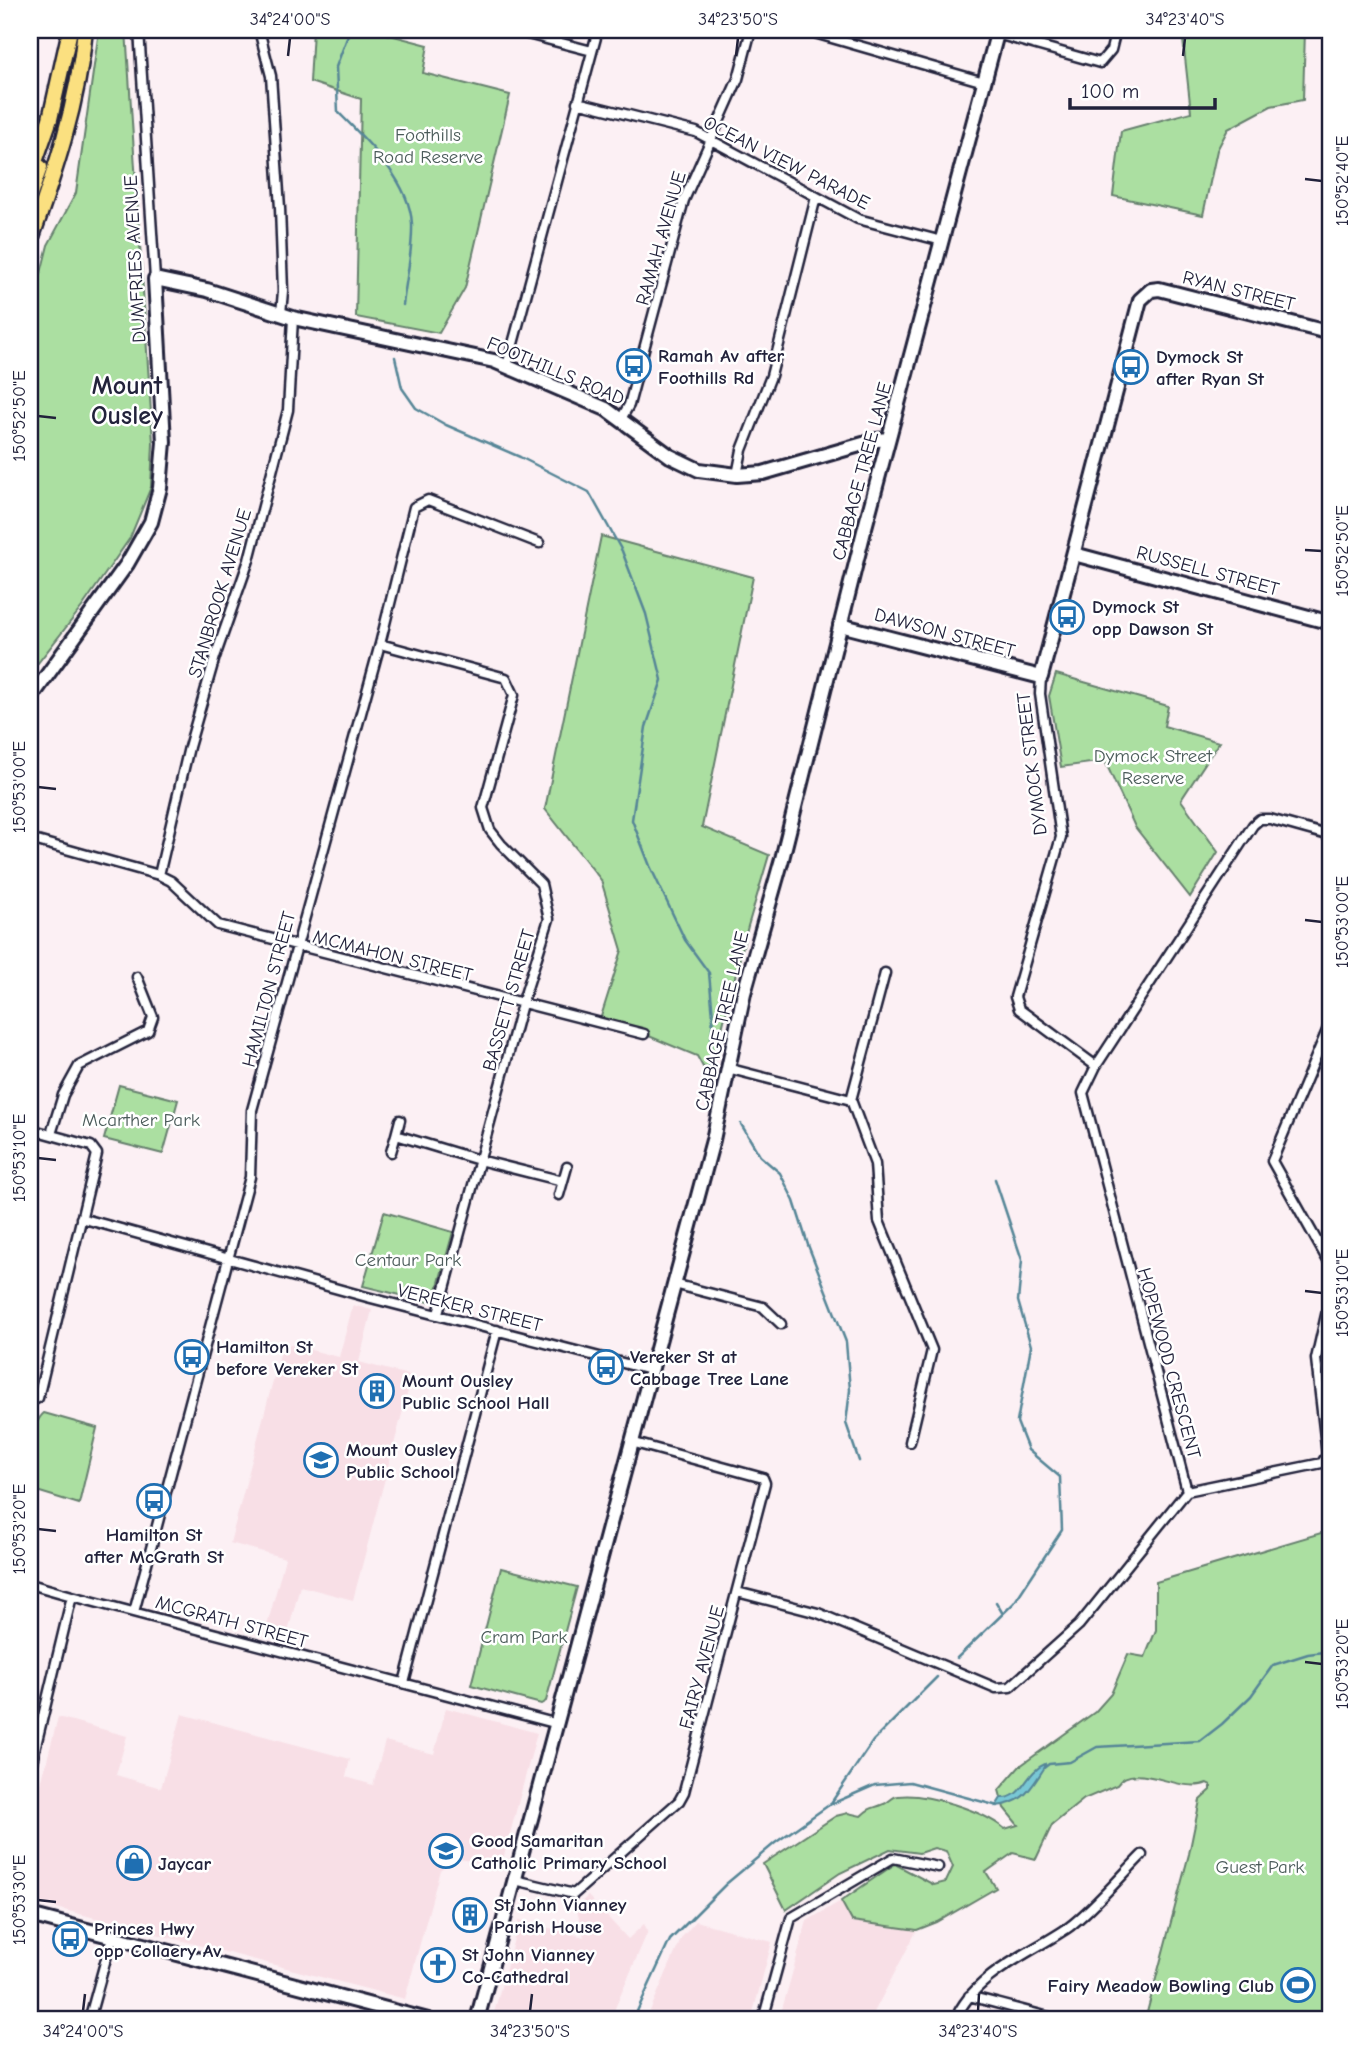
<svg xmlns="http://www.w3.org/2000/svg" width="1361" height="2050" viewBox="0 0 1361 2050" font-family="'Comic Neue',sans-serif">
	<style>
		.built { fill: #f8dfe6 }
		.green { fill: #abdfa1; stroke: #66806e; stroke-width: 2 }
		.water { fill: #79c8d5; stroke: #568697; stroke-width: 2 }
		.lines { fill: none; stroke-linecap: round; stroke-linejoin: round }
		.stream { stroke: #568697; stroke-width: 2.5 }
		.street-casing { stroke: #22223b; stroke-width: 13 }
		.secondary-casing { stroke: #22223b; stroke-width: 18 }
		.highway-casing { stroke: #22223b; stroke-width: 19 }
		.street { stroke: #fff; stroke-width: 8 }
		.secondary { stroke: #fff; stroke-width: 12 }
		.highway { stroke: #fbe080; stroke-width: 14 }
		.ticks { fill: none; stroke: #22223b; stroke-width: 2.5 }
		.labels { text-anchor: middle; stroke-width: 5; stroke-linejoin: round; paint-order: stroke }
		.park-label { font-size: 19px; fill: #4b5b5a; stroke: #fff }
		.street-label { font-size: 19px; fill: #22223b; stroke: #fff }
		.poi-label { font-size: 19px; font-weight: bold; fill: #22223b; stroke: #fff; text-anchor: start }
		.district-label { font-size: 26px; font-weight: bold; fill: #22223b; stroke: #fff }
		.neatline { fill: none; stroke: #22223b; stroke-width: 2.5 }
		.ticks-label { font-size: 18px; text-anchor: middle; fill: #22223b }
	</style>
	<rect width="100%" height="100%" fill="#fcf0f4"/>
	<filter id="ink" filterUnits="userSpaceOnUse"><feTurbulence type="fractalNoise" baseFrequency=".0143" numOctaves="2"/><feDisplacementMap in="SourceGraphic" scale="14" xChannelSelector="R" yChannelSelector="G"/><feConvolveMatrix kernelMatrix="1 2 1 2 8 2 1 2 1" color-interpolation-filters="sRGB"/></filter>
	<g filter="url(#ink)">
		<path class="built" d="M353 1305 372 1310 359 1362 412 1376 353 1600 300 1586 287 1636 266 1630 285 1558 230 1543 283 1343 339 1357Z
			M446 1708 537 1733 501 1867 455 1858 440 1870 405 1999 30 1901V1827L58 1717 127 1736 116 1775 161 1788 182 1714 350 1759 346 1777 373 1785 385 1741 434 1754Z
			M588 1896 628 1939 644 1924 648 1931 610 2020H499L494 2013 519 1920 584 1937 576 1907Z
			M841 1901 852 1921 917 1930 870 2020H779L807 1921Z
			M696 1921 772 1942 751 2020H646L682 1937Z"/>
		<path class="green" d="M99 30H126L153 443 151 487 130 538 82 607 30 673V317L48 245 76 193Z
			M313 30H371L428 45 423 73 510 95 465 288 439 333 356 317 361 99 310 82Z
			M1182 30H1305L1303 100 1271 106 1228 129 1217 150 1203 215 1113 196 1121 131 1191 112Z
			M601 536 753 577 702 827 769 855 748 926 712 1068 703 1067 697 1056 644 1034 599 1023 622 950 601 880 545 809Z
			M1056 674 1168 706 1164 726 1219 742 1181 800 1218 852 1190 897 1135 827 1105 761 1061 767 1049 696Z
			M119 1085 178 1100 163 1154 104 1139Z
			M384 1212 453 1232 435 1297 429 1302 363 1286Z
			M44 1413 97 1428 79 1504 30 1489C30 1468 28 1426 44 1413Z
			M1331 1530V2020H1145L1189 1854 1200 1800 1211 1790V1785L1207 1783C1182 1795 1133 1759 1117 1785L1084 1799 1052 1825 1036 1859 1013 1853 986 1872 996 1888 937 1922 917 1930 852 1921 841 1901 895 1864 934 1885 946 1882 953 1867 946 1851 934 1848 919 1853 890 1849 840 1873 786 1910 763 1864 836 1816 848 1813 861 1816C871 1806 873 1809 884 1804 889 1802 893 1796 898 1796 926 1792 983 1811 1005 1829L1018 1825 1004 1808 999 1790 1020 1766 1095 1712 1111 1694 1128 1654 1145 1657 1156 1630V1582Z
			M501 1568 577 1587 546 1701 541 1704 471 1685Z"/>
		<path class="water" d="M1045 1764V1767C1030 1789 1025 1803 996 1806L1001 1798C1024 1799 1025 1772 1045 1764Z"/>
		<g class="lines">
			<path class="stream" d="M350 30 336 67 338 112C366 140 410 181 412 224 413 250 406 279 403 305
				M395 357 402 388 416 408 446 425 520 457 589 492 622 551 646 614 662 680 646 727 632 820 650 866 685 940 709 973 713 1016 708 1088
				M741 1124 760 1156 780 1173 794 1201 808 1245 846 1342 850 1390 846 1423 859 1461
				M996 1602 1003 1614
				M957 1658 1014 1603 1062 1530 1060 1477 1028 1450 1017 1422 1031 1346 1018 1301 1022 1260 995 1179
				M1045 1767 1049 1764 1070 1762 1097 1747 1200 1741 1222 1724 1251 1696 1273 1665 1308 1654 1331 1651
				M831 1803 873 1741 937 1677
				M633 2020 670 1940 726 1884 775 1843 829 1805 875 1785 910 1782 998 1806"/>
			<g class="street-casing">
				<path id="street" d="M139 30 155 279
					M259 30 271 76 280 208 283 291 281 314
					M512 30 592 51
					M804 30 984 82
					M997 34 1100 63 1111 50 1116 30
					M577 102 696 132 858 219 942 241
					M507 366 598 30
					M621 419 629 405 684 200 738 79 751 30
					M737 475 742 450 771 376 816 197
					M380 644 506 678 514 695 483 808 490 830 501 844 541 884 549 919 522 1004 438 1314
					M1041 677 1040 694 1061 837 1015 997 1019 1009 1096 1066
					M30 839 159 875 171 881 218 925 644 1034
					M159 875 189 747 215 657 249 560 288 410 293 318
					M1331 1021 1272 1161 1327 1259 1331 1262
					M727 1068 851 1100 885 973
					M851 1100 875 1164 879 1221 932 1350 910 1442
					M30 1129 91 1146 97 1154 38 1398 30 1402
					M51 1134 63 1095 79 1066 148 1031 153 1017 137 977
					M396 1135 400 1120
					M391 1152 396 1135 479 1160 563 1181 559 1195
					M563 1181 567 1167
					M81 1218 367 1297 650 1370
					M674 1284 763 1307 781 1324
					M1187 1491 1083 1093 1096 1066 1253 825 1260 819H1270L1331 836
					M1187 1491 1322 1463 1327 1455 1316 1359 1331 1293
					M30 1584 72 1596
					M737 1592 818 1613 996 1688 1010 1687 1079 1625 1187 1491
					M134 1612 250 1177 252 1110 380 644 414 507 428 500 539 543
					M404 1683 497 1330
					M30 1770 72 1596 558 1724
					M515 1880 574 1894 679 1801 684 1792 765 1483 763 1478 631 1442
					M969 1996 1060 2020
					M89 2020 112 1937
					M763 2020 791 1918 893 1858 938 1867
					M955 2020C974 1974 1030 1954 1069 1927 1092 1910 1121 1876 1142 1855"/>
			</g>
			<g class="secondary-casing">
				<path id="secondary" d="M1074 554 1331 623
					M840 625 1041 677 1140 300 1151 290 1159 289 1331 333
					M30 699 127 564 151 522 160 488 164 442 155 279 207 290 293 318 494 361 606 409 670 456 699 470 737 475 763 473 877 440 888 439
					M30 1915 428 2020
					M477 2020 713 1140 744 993 782 859 864 531 998 30"/>
			</g>
			<g class="highway-casing">
				<path id="highway" d="M30 176 50 119 70 30
					M30 195 40 167
					M30 242C55 172 78 104 85 30"/>
			</g>
			<use href="#street" class="street"/>
			<use href="#secondary" class="secondary"/>
			<use href="#highway" class="highway"/>
		</g>
	</g>
	<path class="ticks" d="M288 56 290 38M736 56 738 38M1183 56 1185 38M1305 179 1322 181M38 416 56 418M1305 550 1322 551M38 787 56 789M1305 920 1322 922M38 1158 56 1160M1305 1291 1322 1293M38 1529 56 1531M1305 1662 1322 1664M38 1900 56 1902M83 2011 85 1994M530 2011 532 1994M978 2011 979 1994"/>
	<defs>
		<g id="bus-ring" transform="scale(1.75)"><circle r="9.5" fill="#fff" stroke="#1f6fb2" stroke-width="1.5"/><path d="M-5-6H5V4H4V6H2V4H-2V6H-4V4H-5ZM-3.5-4V0h7V-4ZM-3.5 1.2v1.5H-2V1.2ZM2 1.2v1.5H3.5V1.2Z" fill="#1f6fb2"/></g>
		<g id="building-ring" transform="scale(1.75)"><circle r="9.5" fill="#fff" stroke="#1f6fb2" stroke-width="1.5"/><path d="M-4-6H4V6H1V3H-1V6H-4ZM-2.5-4.3h1.7v1.8h-1.7ZM.8-4.3h1.7v1.8H.8ZM-2.5-1h1.7V.8h-1.7ZM.8-1h1.7V.8H.8Z" fill="#1f6fb2"/></g>
		<g id="school-ring" transform="scale(1.75)"><circle r="9.5" fill="#fff" stroke="#1f6fb2" stroke-width="1.5"/><path d="M0-5L7-2L0 1L-7-2ZM-4 1L0 2.5L4 1V4Q0 6-4 4Z" fill="#1f6fb2"/></g>
		<g id="shop-ring" transform="scale(1.75)"><circle r="9.5" fill="#fff" stroke="#1f6fb2" stroke-width="1.5"/><path d="M-5-2.5h2.3a2.7 3.5 0 0 1 5.4 0H5L5.5 6h-11ZM-1.5-2.5h3a1.5 2.3 0 0 0-3 0Z" fill="#1f6fb2"/></g>
		<g id="church-ring" transform="scale(1.75)"><circle r="9.5" fill="#fff" stroke="#1f6fb2" stroke-width="1.5"/><path d="M-1.2-6h2.4v3.5h3.3v2.4h-3.3V6h-2.4V-.1h-3.3v-2.4h3.3Z" fill="#1f6fb2"/></g>
		<g id="stadium-ring" transform="scale(1.75)"><circle r="9.5" fill="#fff" stroke="#1f6fb2" stroke-width="1.5"/><path d="M0-5a6.5 5 0 1 0 0 10a6.5 5 0 1 0 0-10ZM-3.5-1.8h7v3.6h-7Z" fill="#1f6fb2"/></g>
	</defs>
	<g fill-rule="evenodd">
		<use href="#bus-ring" x="634" y="366"/>
		<use href="#bus-ring" x="1131" y="367"/>
		<use href="#bus-ring" x="1067" y="617"/>
		<use href="#bus-ring" x="192" y="1357"/>
		<use href="#bus-ring" x="606" y="1367"/>
		<use href="#building-ring" x="377" y="1391"/>
		<use href="#school-ring" x="321" y="1460"/>
		<use href="#bus-ring" x="154" y="1501"/>
		<use href="#school-ring" x="446" y="1851"/>
		<use href="#shop-ring" x="134" y="1863"/>
		<use href="#building-ring" x="470" y="1915"/>
		<use href="#bus-ring" x="70" y="1939"/>
		<use href="#church-ring" x="438" y="1965"/>
		<use href="#stadium-ring" x="1298" y="1985"/>
	</g>
	<g class="labels">
		<g class="park-label">
			<text x="428" y="141">Foothills<tspan x="428" dy="22">Road Reserve</tspan></text>
			<text x="1153" y="762">Dymock Street<tspan x="1153" dy="22">Reserve</tspan></text>
			<text x="141" y="1126">Mcarther Park</text>
			<text x="408" y="1266">Centaur Park</text>
			<text x="524" y="1643">Cram Park</text>
			<text x="1260" y="1873">Guest Park</text>
		</g>
		<g class="street-label">
			<text transform="translate(787 162) rotate(27)" y="7">OCEAN VIEW PARADE</text>
			<text transform="translate(660 238) rotate(-74)" y="7">RAMAH AVENUE</text>
			<text transform="translate(134 259) rotate(-93)" y="7">DUMFRIES AVENUE</text>
			<text transform="translate(1239 290) rotate(14)" y="7">RYAN STREET</text>
			<text transform="translate(556 370) rotate(23)" y="7">FOOTHILLS ROAD</text>
			<text transform="translate(861 471) rotate(-75)" y="7">CABBAGE TREE LANE</text>
			<text transform="translate(1208 570) rotate(15)" y="7">RUSSELL STREET</text>
			<text transform="translate(219 593) rotate(-73)" y="7">STANBROOK AVENUE</text>
			<text transform="translate(945 632) rotate(15)" y="7">DAWSON STREET</text>
			<text transform="translate(1031 764) rotate(-97)" y="7">DYMOCK STREET</text>
			<text transform="translate(393 955) rotate(14)" y="7">MCMAHON STREET</text>
			<text transform="translate(268 989) rotate(-75)" y="7">HAMILTON STREET</text>
			<text transform="translate(508 1000) rotate(-74)" y="7">BASSETT STREET</text>
			<text transform="translate(721 1021) rotate(-77)" y="7">CABBAGE TREE LANE</text>
			<text transform="translate(470 1307) rotate(14)" y="7">VEREKER STREET</text>
			<text transform="translate(1170 1363) rotate(75)" y="7">HOPEWOOD CRESCENT</text>
			<text transform="translate(232 1621) rotate(15)" y="7">MCGRATH STREET</text>
			<text transform="translate(701 1667) rotate(-75)" y="7">FAIRY AVENUE</text>
		</g>
		<g class="poi-label">
			<text x="658" y="362">Ramah Av after<tspan x="658" dy="22">Foothills Rd</tspan></text>
			<text x="1156" y="363">Dymock St<tspan x="1156" dy="22">after Ryan St</tspan></text>
			<text x="1092" y="613">Dymock St<tspan x="1092" dy="22">opp Dawson St</tspan></text>
			<text x="216" y="1353">Hamilton St<tspan x="216" dy="22">before Vereker St</tspan></text>
			<text x="630" y="1363">Vereker St at<tspan x="630" dy="22">Cabbage Tree Lane</tspan></text>
			<text x="402" y="1387">Mount Ousley<tspan x="402" dy="22">Public School Hall</tspan></text>
			<text x="346" y="1456">Mount Ousley<tspan x="346" dy="22">Public School</tspan></text>
			<text x="154" y="1541" text-anchor="middle">Hamilton St<tspan x="154" dy="22">after McGrath St</tspan></text>
			<text x="471" y="1847">Good Samaritan<tspan x="471" dy="22">Catholic Primary School</tspan></text>
			<text x="158" y="1870">Jaycar</text>
			<text x="494" y="1911">St John Vianney<tspan x="494" dy="22">Parish House</tspan></text>
			<text x="94" y="1935">Princes Hwy<tspan x="94" dy="22">opp Collaery Av</tspan></text>
			<text x="462" y="1961">St John Vianney<tspan x="462" dy="22">Co-Cathedral</tspan></text>
			<text x="1274" y="1992" text-anchor="end">Fairy Meadow Bowling Club</text>
		</g>
		<g class="district-label">
			<text x="127" y="394">Mount<tspan x="127" dy="30">Ousley</tspan></text>
		</g>
	</g>
	<rect width="1361" height="2050" fill="none" stroke="#fff" stroke-width="77"/>
	<path d="M1070 98v10h145v-10" fill="none" stroke="#22223b" stroke-width="3.5"/>
	<text x="1081" y="98" font-size="21" fill="#22223b" stroke="#ffffff" stroke-width="5" paint-order="stroke">100 m</text>
	<rect x="38" y="38" width="1284" height="1973" class="neatline"/>
	<g class="ticks-label">
		<text x="290" y="25">34°24'00"S</text>
		<text x="738" y="25">34°23'50"S</text>
		<text x="1185" y="25">34°23'40"S</text>
		<text transform="translate(1342 181) rotate(-90)" y="6">150°52'40"E</text>
		<text transform="translate(19 416) rotate(-90)" y="6">150°52'50"E</text>
		<text transform="translate(1342 551) rotate(-90)" y="6">150°52'50"E</text>
		<text transform="translate(19 787) rotate(-90)" y="6">150°53'00"E</text>
		<text transform="translate(1342 922) rotate(-90)" y="6">150°53'00"E</text>
		<text transform="translate(19 1158) rotate(-90)" y="6">150°53'10"E</text>
		<text transform="translate(1342 1293) rotate(-90)" y="6">150°53'10"E</text>
		<text transform="translate(19 1529) rotate(-90)" y="6">150°53'20"E</text>
		<text transform="translate(1342 1664) rotate(-90)" y="6">150°53'20"E</text>
		<text transform="translate(19 1900) rotate(-90)" y="6">150°53'30"E</text>
		<text x="83" y="2037">34°24'00"S</text>
		<text x="530" y="2037">34°23'50"S</text>
		<text x="978" y="2037">34°23'40"S</text>
	</g>
</svg>
